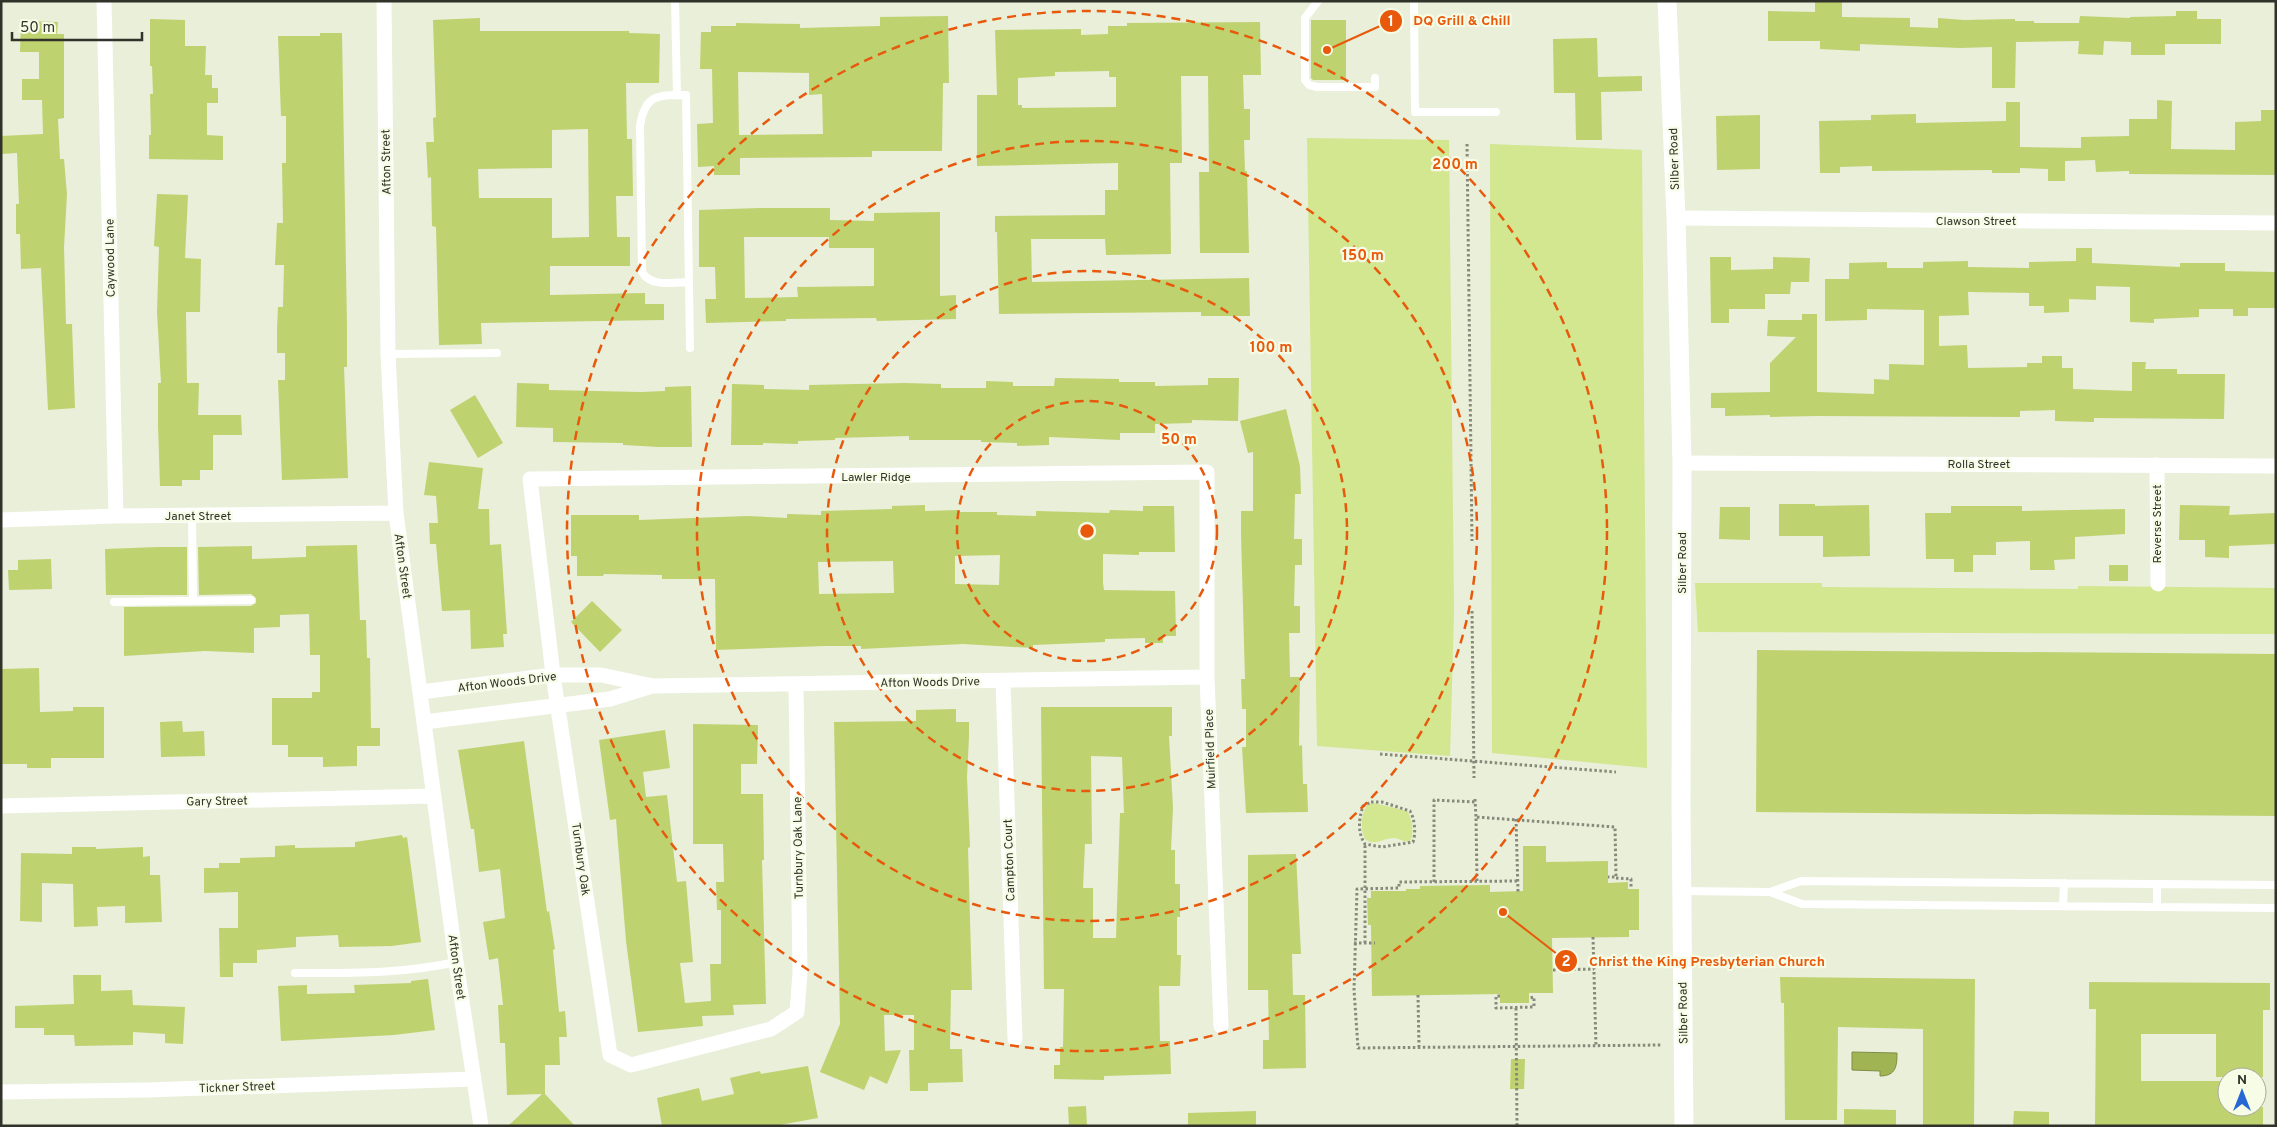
<svg xmlns="http://www.w3.org/2000/svg" width="2277" height="1127" viewBox="0 0 2277 1127" font-family="Overpass,sans-serif">
	<style>
		.green { fill: #d3e690 }
		.water { fill: #a1b453; stroke: #7f8d47 }
		.building { fill: #bed270; fill-rule: evenodd }
		.lines { fill: none; stroke-linecap: round; stroke-linejoin: round }
		.path { stroke: #878a7b; stroke-width: 3; stroke-dasharray: 2.5 2.5; stroke-linecap: butt }
		.service { stroke: #fff; stroke-width: 8 }
		.minor { stroke: #fff; stroke-width: 15 }
		.tertiary { stroke: #fff; stroke-width: 19 }
		.ring { fill: none; stroke: #e8590c; stroke-width: 2.5; stroke-dasharray: 9 6 }
		.labels { text-anchor: middle; stroke-width: 4.5; stroke-linejoin: round; paint-order: stroke }
		.street-label { font-size: 12px; fill: #31332a; stroke: #f6fce6 }
		.centre { fill: #e8590c; stroke: #f6fce6; stroke-width: 2.5 }
		.ring-label { font-size: 15px; text-anchor: middle; font-weight: bold; fill: #e8590c; stroke: #f6fce6; stroke-width: 4.5; stroke-linejoin: round; paint-order: stroke }
		.leader { fill: none; stroke: #e8590c; stroke-width: 2 }
		.callout-dot { fill: #e8590c; stroke: #f6fce6; stroke-width: 2 }
		.mark-label { font-size: 15px; text-anchor: middle; font-weight: bold; fill: #fff }
		.callout-label { font-size: 14px; text-anchor: middle; font-weight: bold; fill: #e8590c; stroke: #f6fce6; stroke-width: 4.5; stroke-linejoin: round; paint-order: stroke }
	</style>
	<rect width="100%" height="100%" fill="#e9efd9"/>
	<path class="green" d="M1307 138 1449 140 1454 611 1450 756 1317 746Z
		M1490 144 1642 150 1647 768 1492 753Z
		M1695 583H1822V587L2078 589V586L2276 588V634L1698 632Z
		M1374 803 1407 811C1412 818 1415 834 1410 841 1403 843 1400 838 1393 838 1383 838 1374 847 1365 839 1360 829 1361 815 1367 805Z"/>
	<path class="water" d="M1852 1052 1897 1053C1897 1066 1896 1076 1880 1076V1071L1852 1070Z"/>
	<path class="building" d="M1815 1H1842V17L1910 18V27L1938 28V18L1964 20 2015 19V21H2034V23H2079L2080 16 2130 18V17L2176 16V11H2197V19H2221V44H2165V55H2131V42L2104 41 2103 55 2078 54 2079 41 2016 42 2015 88H1992V47L1960 48 1860 44V51L1820 49V41H1768V11L1815 12Z
		M948 16 949 83H943L942 151H872V157L740 158V175H714V166L698 167 697 124 713 123 712 69H700L701 32H711V26H736V23L800 24V28L880 26V17ZM738 72 809 73V95L822 94 823 134 739 135Z
		M480 18V31H629V33L660 34 659 83H626L627 139H632L633 196H616L617 237H630V266H550V295L645 293V304H664V320L481 323 482 344 439 345 436 227 432 226 431 177 428 178 426 142H434L433 118 436 117 433 20ZM588 129 589 237 552 238V198H479L478 169 552 168V130Z
		M150 19 185 20V46H206L205 75H212V88H218V103H207V135L223 136V160L149 159V135H151L150 94H153L152 66H150Z
		M1311 20H1346V80H1313L1311 78Z
		M21 21 58 22 57 34H64V118L58 119 60 159H64L67 194 64 247 66 324H72L75 408 48 410 41 268 21 269 20 234H16V204H19L17 153 1 154V136L43 134 42 100H22V79H39V52H20Z
		M1260 22 1261 75H1243L1244 109H1250V140H1244L1245 171H1247L1249 253H1200L1199 172H1209L1208 76H1181L1182 163H1170L1171 254 1106 255 1105 239H1031L1032 282 1249 278 1250 316H1201V312L999 314 997 232H995V216L1105 215V190H1118V163L977 166V95H997L995 30 1081 29V35L1108 34V26H1127V23ZM1109 71V77H1116V107L1022 108V105H1018V78L1055 76V72Z
		M320 33H342L347 327V367H344L348 478 282 480 278 380H285V353H277V329L278 307H283L284 265H275L277 223H283L282 163H286V116H281L278 36H320Z
		M1597 38 1598 77 1642 76V91L1601 92 1602 140H1576L1575 93H1554L1553 39Z
		M2157 100 2172 101 2171 149 2235 150V122L2261 121V110H2276V175L2129 174V171L2096 172 2095 160 2065 161V181H2048V169L2020 168V173H1992V170L1872 171V166L1840 167V173H1820L1819 121 1871 120V115L1916 114V123L2006 121V102H2020V147L2081 148V137L2129 136V119H2157Z
		M1760 115V169L1717 170 1716 116Z
		M157 194 188 195 185 258 201 259 200 312H186L187 383H199L198 415H241L242 435H213V470H200V480H182V486H160L158 425V383H161L157 312 159 247 154 246Z
		M760 208H830V220L874 221V213L940 212V296L956 295V319L877 321 876 318 786 319V321L706 323 705 299H716L715 267H699V210ZM744 237H829V248H874V286L797 287 798 297 745 298Z
		M2076 248H2092V263L2180 267V263H2225V271L2276 272V308H2248V316H2233V309H2199V317L2154 319V323L2130 322V287L2096 286V300L2069 299V312L2044 313V306H2029V293L1968 292 1969 315 1939 316V346L1967 345 1968 368 2027 367V363H2042V356H2062V368H2073V389L2132 391V362H2146L2145 369H2177V374H2225L2224 419 2094 418V422L2055 421V410L2020 411V417L1818 416 1770 417V415L1725 416V408H1711V393L1770 392V363L1796 337 1767 336 1768 320H1802V314H1817V392L1874 394V379L1889 380V364L1924 365V310L1867 309V320L1825 321V279H1849V263L1887 262V268H1923V262L1968 261V267L2029 268V262L2076 261Z
		M1710 257H1731V270L1773 269V257L1810 258 1809 282H1791L1790 294H1765V309H1729V323H1711Z
		M1055 378 1119 379V382H1155V386L1208 385V378H1239L1238 421 1192 420V423L1155 424V433H1120V440L1049 437V445L1017 446V443L981 442V440H909V436L835 438V440L798 441V444L763 443V445H731L732 384 764 385V389L809 390V385L905 383 941 384V388H986V381L1013 382V386H1054Z
		M517 383 549 384V390L641 392 665 391V387L691 386 692 447H659L623 445V443L553 442V428L516 427Z
		M475 395 503 443 478 458 450 410Z
		M1286 409 1300 466 1301 494H1295L1294 539H1302V565H1295L1294 606H1300V633H1289L1290 677H1300L1299 746 1302 745 1303 784H1307L1308 812 1246 813 1242 747H1246V709H1242L1241 679H1245L1241 534V511H1253V452L1248 453 1240 421Z
		M429 462 483 468 478 509H489L490 545 501 544 507 634H503L504 647 471 649 470 610 442 611 436 544H430L429 523H438L436 496 424 495Z
		M1779 504H1815V506L1869 505 1870 556 1823 557V536H1779Z
		M925 505V511L960 510V512H997V515L1036 516V511L1109 513 1110 510 1143 511V506H1174L1175 552H1139V555L1103 554V583L1104 590 1175 591 1176 636H1163V643H1145V638L1105 639V642L1033 645V648L963 644 861 649V646H825L716 650 715 579H662V575L604 574 603 576H577V556H571V515H639V520L747 516 787 518V514L821 515V511L892 509V506ZM1000 555 999 585 955 584V556ZM893 561 894 593 819 594 818 562Z
		M2180 505 2230 506 2229 515 2275 513 2276 544 2229 546V558L2205 557V540H2179Z
		M1951 506H2022V511L2125 509V534L2075 537V559L2054 560 2055 570H2030V541L1996 542V555H1973V572H1954V559H1926L1925 513H1951Z
		M1720 507H1750V540L1719 539Z
		M357 545 360 620H366L367 658H370L371 728H380V746H357V766L323 767V757H288V745H272V698H312V692H320V655H310L309 614 280 615V627L254 628V653L205 651 124 656V607L251 606 256 603V598L251 594 199 595 198 547 252 546V559L306 557V546Z
		M158 547H187V595H106L105 549Z
		M51 559 52 589 9 590 8 570H18V560Z
		M2109 565H2128V581H2109Z
		M592 601 622 630 600 652 571 622Z
		M1757 650 2276 654V816L1756 812Z
		M39 668 40 712 73 711V707H104V758H51V768H27V764H1V669Z
		M1041 707H1172V736H1169L1173 808 1171 850H1175V884H1180V917H1177V955H1181L1180 986H1159L1160 1041H1170L1171 1074 1104 1076V1080L1054 1079V1065H1060V1047H1063L1064 989H1044ZM1091 756 1122 757 1124 813H1120L1116 938H1093V888H1083L1085 844H1092Z
		M956 709V722H969V737L967 777 970 847 968 848 972 990H951L950 1049H962L963 1082 928 1083V1091H910L909 1050H914V1015H884L885 1051 901 1050 887 1084 870 1076 864 1090 820 1072 840 1024 834 722 916 721V710Z
		M182 721 183 732 204 731 205 756 161 757 160 722Z
		M693 724 758 725 757 764H741V794H763L764 860H762L766 1004 733 1005 734 1015 702 1016 703 1026 638 1032 626 941 616 819 610 820 599 740 665 730 670 768 643 772 646 797 667 795 677 882 686 881 693 962 680 963 685 1003 711 1001 710 964H721V910H717L716 882H724L723 844H693Z
		M524 741 547 912 549 911 555 949 553 950 559 1012 565 1011 567 1037H559L560 1065H545V1094L575 1126H508L542 1094 507 1095 505 1043H500L498 1005H503L498 958 489 960 483 922 505 918 500 869 479 872 474 829H471L458 750Z
		M402 835 403 838 407 837 421 942 392 946 339 947 338 935 296 937V947L257 950V963H233V977H220L219 928H238V892L204 893V868H219V863H240V858L275 857V846L295 845V848L355 847V842Z
		M1523 846H1546V862L1608 861V883L1628 882V889H1639V930H1629V937L1552 938 1553 993H1529V1003H1500V994L1372 996 1371 925H1368L1367 898H1371V891H1406V889H1420V886L1490 885V892L1523 891Z
		M72 847H96V849L143 847V857L150 856V875H160L162 922 125 923V906L97 907 98 926 74 927 73 884 42 883V922L20 921 21 853 72 854Z
		M1296 854 1301 954H1292L1293 995H1305L1306 1068 1263 1069V1040H1269L1268 990H1248V855Z
		M73 975H101V991L132 990 133 1005 185 1007 183 1044 165 1043V1034L133 1032V1045L75 1046 74 1035H44V1028H15V1006L74 1004Z
		M1780 977 1975 979 1974 1126H1923V1029L1838 1027 1837 1120H1785L1784 1003H1781Z
		M428 979 435 1030 394 1035 281 1041 278 986 307 985V994L355 993 354 985 411 983V981Z
		M2089 982 2270 983V1010H2263V1077H2216V1034H2141V1081H2227V1107H2263V1126H2095L2096 1009H2089Z
		M1511 1059H1525L1524 1089H1510Z
		M808 1066 818 1118 774 1126H662L657 1098 699 1088 702 1101 734 1094 730 1078 760 1071 761 1074Z
		M1086 1106 1087 1126H1069L1068 1107Z
		M1844 1109 1896 1110V1126H1844Z
		M1256 1111V1126H1188V1113Z
		M2014 1111 2049 1112V1126H2013Z"/>
	<g class="lines">
		<path class="path" d="M1467 144 1472 541
			M1472 611 1474 778
			M1380 754 1616 772
			M1475 799 1476 817
			M1371 802H1382L1410 811C1415 819 1416 834 1413 842L1382 847 1365 844C1357 832 1359 819 1363 806Z
			M1516 819 1518 892
			M1616 878 1631 879V889
			M1477 881 1476 817 1615 827 1616 877H1608
			M1517 881 1399 882V888L1357 889 1354 990 1358 1048 1662 1045
			M1434 882V800L1475 802
			M1593 937 1596 1046
			M1354 943H1375
			M1365 943V844
			M1553 970 1594 969
			M1418 995 1419 1047
			M1500 996H1496V1008L1534 1007V997L1529 998
			M1516 1008 1517 1126"/>
		<path class="service" d="M675 1 677 95
			M1318 1 1305 18V80L1309 85 1317 87H1375V78
			M1414 1 1415 112H1496
			M689 282C674 282 651 288 642 272L640 126C645 94 658 95 686 95L690 348
			M388 354 497 353
			M192 516 193 601
			M114 602 251 600
			M2157 885V906
			M1681 891 1770 892 1801 881 2276 885
			M1770 892 1802 904 2276 908
			M2063 905 2064 883
			M295 973C349 973 403 974 456 962"/>
		<path class="minor" d="M104 1 116 516
			M384 1 388 354 396 513 456 962 481 1126
			M1676 218 2276 223
			M1682 463 2276 466
			M2157 465 2158 584
			M1 520 116 516 396 513
			M1003 681 1015 1039
			M796 685 800 973 797 1012 771 1029 631 1065 610 1055 553 675 530 479 1207 472V677L1221 1026
			M421 692 553 675H601L653 686 1207 677
			M424 722 610 699 652 686
			M1 806 433 796
			M1 1092 147 1090 474 1079"/>
		<path class="tertiary" d="M1667 1 1676 218 1682 463 1681 804 1684 1126"/>
	</g>
	<g class="ring">
		<circle cx="1087" cy="531" r="130"/>
		<circle cx="1087" cy="531" r="260"/>
		<circle cx="1087" cy="531" r="390"/>
		<circle cx="1087" cy="531" r="520"/>
	</g>
	<g class="labels">
		<g class="street-label">
			<text transform="translate(1674 159) rotate(-92)" y="4">Silber Road</text>
			<text transform="translate(386 162) rotate(-91)" y="4">Afton Street</text>
			<text x="1976" y="225">Clawson Street</text>
			<text transform="translate(110 258) rotate(-91)" y="4">Caywood Lane</text>
			<text x="1979" y="468">Rolla Street</text>
			<text x="876" y="481">Lawler Ridge</text>
			<text x="198" y="520">Janet Street</text>
			<text transform="translate(2157 524) rotate(-90)" y="4">Reverse Street</text>
			<text transform="translate(1682 563) rotate(-90)" y="4">Silber Road</text>
			<text transform="translate(403 566) rotate(82)" y="4">Afton Street</text>
			<text transform="translate(507 682) rotate(-7)" y="4">Afton Woods Drive</text>
			<text transform="translate(930 682) rotate(-1)" y="4">Afton Woods Drive</text>
			<text transform="translate(1210 749) rotate(-92)" y="4">Muirfield Place</text>
			<text transform="translate(217 801) rotate(-1)" y="4">Gary Street</text>
			<text transform="translate(798 848) rotate(-91)" y="4">Turnbury Oak Lane</text>
			<text transform="translate(581 859) rotate(82)" y="4">Turnbury Oak</text>
			<text transform="translate(1009 860) rotate(-92)" y="4">Campton Court</text>
			<text transform="translate(457 967) rotate(82)" y="4">Afton Street</text>
			<text transform="translate(1683 1013) rotate(-91)" y="4">Silber Road</text>
			<text transform="translate(237 1087) rotate(-2)" y="4">Tickner Street</text>
		</g>
	</g>
	<circle cx="1087" cy="531" r="8" class="centre"/>
	<g class="ring-label">
		<text x="1455" y="169">200 m</text>
		<text x="1363" y="260">150 m</text>
		<text x="1271" y="352">100 m</text>
		<text x="1179" y="444">50 m</text>
	</g>
	<path class="leader" d="M1327 50L1391 21M1503 912L1566 961"/>
	<g class="callout-dot">
		<circle cx="1327" cy="50" r="5"/>
		<circle cx="1503" cy="912" r="5"/>
		<circle cx="1391" cy="21" r="12"/>
		<circle cx="1566" cy="961" r="12"/>
	</g>
	<g class="mark-label">
		<text x="1391" y="26">1</text>
		<text x="1566" y="966">2</text>
	</g>
	<g class="callout-label">
		<text x="1462" y="25">DQ Grill &amp; Chill</text>
		<text x="1707" y="966">Christ the King Presbyterian Church</text>
	</g>
	<rect width="2277" height="1127" fill="none" stroke="#31332a" stroke-width="5"/>
	<g transform="translate(2242 1092)"><circle r="24" fill="#f6fce6" stroke="#a7ac9b"/>
	<path d="M0-4L9 19L0 12L-9 19Z" fill="#2767d4"/>
	<text y="-8" font-size="14" font-weight="bold" text-anchor="middle" fill="#31332a">N</text>
	</g>
	<path d="M12 32v8h130v-8" fill="none" stroke="#31332a" stroke-width="2.5"/>
	<text x="20" y="32" font-size="15" fill="#31332a" stroke="#f6fce6" stroke-width="4" paint-order="stroke">50 m</text>
</svg>
